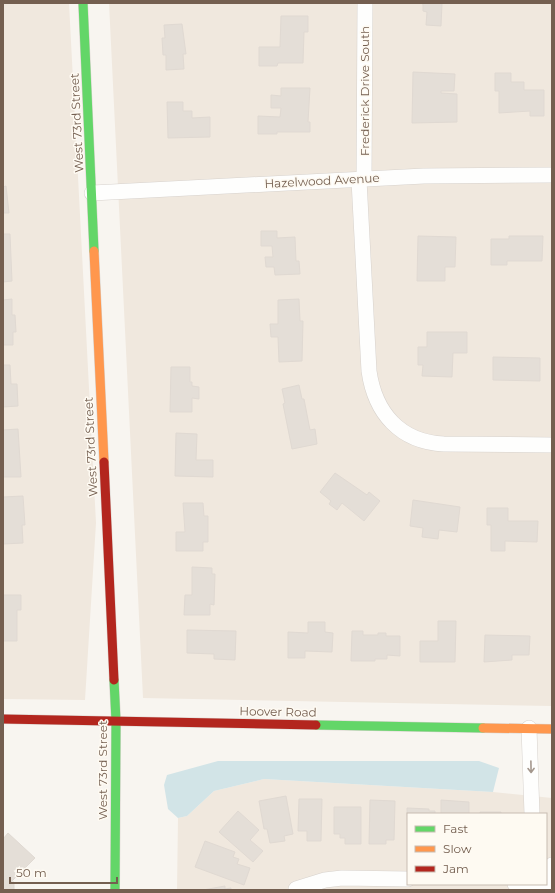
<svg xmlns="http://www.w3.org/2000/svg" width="555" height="893" viewBox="0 0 555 893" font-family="Montserrat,sans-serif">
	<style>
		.residential { fill: #f0e8de; fill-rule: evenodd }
		.water { fill: #d2e4e7 }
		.building { fill: #e4ded7; stroke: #e0d9d2 }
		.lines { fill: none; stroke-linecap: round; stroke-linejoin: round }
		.street-casing { stroke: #d7d2cd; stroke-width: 16 }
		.fast-casing { stroke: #d8d2cd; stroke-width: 10 }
		.slow-casing { stroke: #d8d2cd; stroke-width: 10 }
		.jam-casing { stroke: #d8d2cd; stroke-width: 10 }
		.street { stroke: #fefefd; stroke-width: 15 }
		.fast { stroke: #63d668; stroke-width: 9 }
		.slow { stroke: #ff974d; stroke-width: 9 }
		.jam { stroke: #b3261e; stroke-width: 9 }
		.oneway { stroke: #a4978d }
		.labels { text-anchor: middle; stroke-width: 3; stroke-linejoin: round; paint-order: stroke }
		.street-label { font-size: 12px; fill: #745f50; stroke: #fefaf2 }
	</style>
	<rect width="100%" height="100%" fill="#f8f5f0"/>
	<path class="residential" d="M3 3H69L96 523 85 700 3 699Z
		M109 3H552V706L143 698Z
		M264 779 493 792 552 798V890H177L178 818 187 816 214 791ZM408 814H546V884H408Z"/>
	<path class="water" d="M218 761H479L499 768 493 792 264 779 214 791 187 816 178 818 168 809 164 785 167 775Z"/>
	<path class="building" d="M420 3H442L441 26 426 25 427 12 423 11V4Z
		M281 16H308V32H304L303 63H278L277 66H259V47H280Z
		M182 24 186 54H183L184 69 166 70V55H163L162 38H165L164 25Z
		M413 72 455 74 454 91H441V93L457 94V122L412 123Z
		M495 73H511V82H524V90H544V116H530V111L499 113V91H495Z
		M281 88H310L308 122H310V132H277V134H258V116L280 117 281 108H271V95L281 96Z
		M167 102H183V111H192V118L210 117V137L168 138Z
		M6 186 9 213H3V187Z
		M261 231H277V238L295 237 296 261H299L300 274 275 275 274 267H266L265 257H273L272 246H261Z
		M3 234H10L12 281 3 282Z
		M418 236 456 237 455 267H445V281H417Z
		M509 236H543L542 261H507V265H491V239H509Z
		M12 299V315H15L16 332H13V345H3V300Z
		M299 299 300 321H303L302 361 279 362 278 337H271L270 324H278V300Z
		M427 332H467V353H453L452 377 422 376 423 365H418V347H427Z
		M493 357 540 358V381L493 380Z
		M3 365H10L11 384H17L18 406 3 407Z
		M171 367H190V382H192V386L199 387V399L192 398V412H170Z
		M299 385 302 399H304L310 430 315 429 317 444 292 449 283 404 285 403 282 389Z
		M18 429 21 477H3V430Z
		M176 433 197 434 196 460H213V477L175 476Z
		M335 473 367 495 369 492 380 501 364 521 342 503 337 510 329 504 331 501 320 492Z
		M23 496 25 525H22L23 543 3 544V497Z
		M413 500 460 507 457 532 439 530 438 539 422 537 423 528 410 526Z
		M183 503H203L204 516H208V542H203V551H176V532H185Z
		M487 508H508V521H538L537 542 505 541V551H491V525H487Z
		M192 567 212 568V574H215L214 605 210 604V615H184L185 595H192Z
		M3 595H21V610H17V641H3Z
		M438 621H456L455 662H420V641H438Z
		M308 622H325V632L333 633 332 652 305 651V658H288V632L308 633Z
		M187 630 236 631 235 660 214 659V654L187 653Z
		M352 631H363V635H378V633H386V636H400V656L387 655V659H375V661H351Z
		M485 635 530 636 529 655H512V660L484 662Z
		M286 796 293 834 284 836 285 841 270 843 267 829H264L259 801Z
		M299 799H322L321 841H307V831H298Z
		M370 800 395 801 394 840H386V844H369Z
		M441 800 469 802V814H441Z
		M334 807H361V844H345V838H340V834H334Z
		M407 808 429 809V811H435V814H408V842Z
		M238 811 259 830 250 840 263 851 253 862 219 832Z
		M480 812H501V814H480Z
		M8 833 35 858 11 882H14V890H3V839Z
		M205 841 235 852 233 857 239 859 237 864 250 868 244 885 195 867Z
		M225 886V889L231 888V890H203Z"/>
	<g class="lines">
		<g class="street-casing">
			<path id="street" d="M364 179 365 3
				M359 180 369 371C375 413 400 442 444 444L552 445
				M92 193 424 176 552 175
				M529 728 532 814
				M515 884 537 890
				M296 889 325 880 342 878 408 879
				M547 890 552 865"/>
		</g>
		<g class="fast-casing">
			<path id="fast" d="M83 3 94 251
				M114 680 116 721 115 890
				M316 725 483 728"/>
		</g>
		<g class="slow-casing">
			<path id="slow" d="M94 251 104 462
				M483 728 552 729"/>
		</g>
		<g class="jam-casing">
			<path id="jam" d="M104 462 114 680
				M3 719 316 725"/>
		</g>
		<use href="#street" class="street"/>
		<use href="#fast" class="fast"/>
		<use href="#slow" class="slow"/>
		<use href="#jam" class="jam"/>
	</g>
	<defs><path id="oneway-shaft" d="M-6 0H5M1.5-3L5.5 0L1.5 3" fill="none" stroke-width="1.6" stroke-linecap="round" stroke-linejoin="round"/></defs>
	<use class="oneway" href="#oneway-shaft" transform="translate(531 767) rotate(89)"/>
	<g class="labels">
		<g class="street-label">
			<text transform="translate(365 91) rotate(-90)" y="4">Frederick Drive South</text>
			<text transform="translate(77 123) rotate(-93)" y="4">West 73rd Street</text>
			<text transform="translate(322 181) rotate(-3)" y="4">Hazelwood Avenue</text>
			<text transform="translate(91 447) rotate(-93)" y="4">West 73rd Street</text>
			<text transform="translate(278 712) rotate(1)" y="4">Hoover Road</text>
			<text transform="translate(103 770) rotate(-90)" y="4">West 73rd Street</text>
		</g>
	</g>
	<rect width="555" height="893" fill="none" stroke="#745f50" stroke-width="8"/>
	<rect x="407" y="813" width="140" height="72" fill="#fefaf2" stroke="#c7bcb1"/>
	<rect x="415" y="826" width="20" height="6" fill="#63d668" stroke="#c7bcb1"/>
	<text x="443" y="833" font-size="12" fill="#745f50">Fast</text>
	<rect x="415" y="846" width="20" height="6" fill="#ff974d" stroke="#c7bcb1"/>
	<text x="443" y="853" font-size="12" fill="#745f50">Slow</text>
	<rect x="415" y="866" width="20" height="6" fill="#b3261e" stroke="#c7bcb1"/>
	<text x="443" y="873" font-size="12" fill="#745f50">Jam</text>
	<path d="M10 877v6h107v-6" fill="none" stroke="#745f50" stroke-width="2"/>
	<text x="16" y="877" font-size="12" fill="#745f50" stroke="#fefaf2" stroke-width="3" paint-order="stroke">50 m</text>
</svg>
